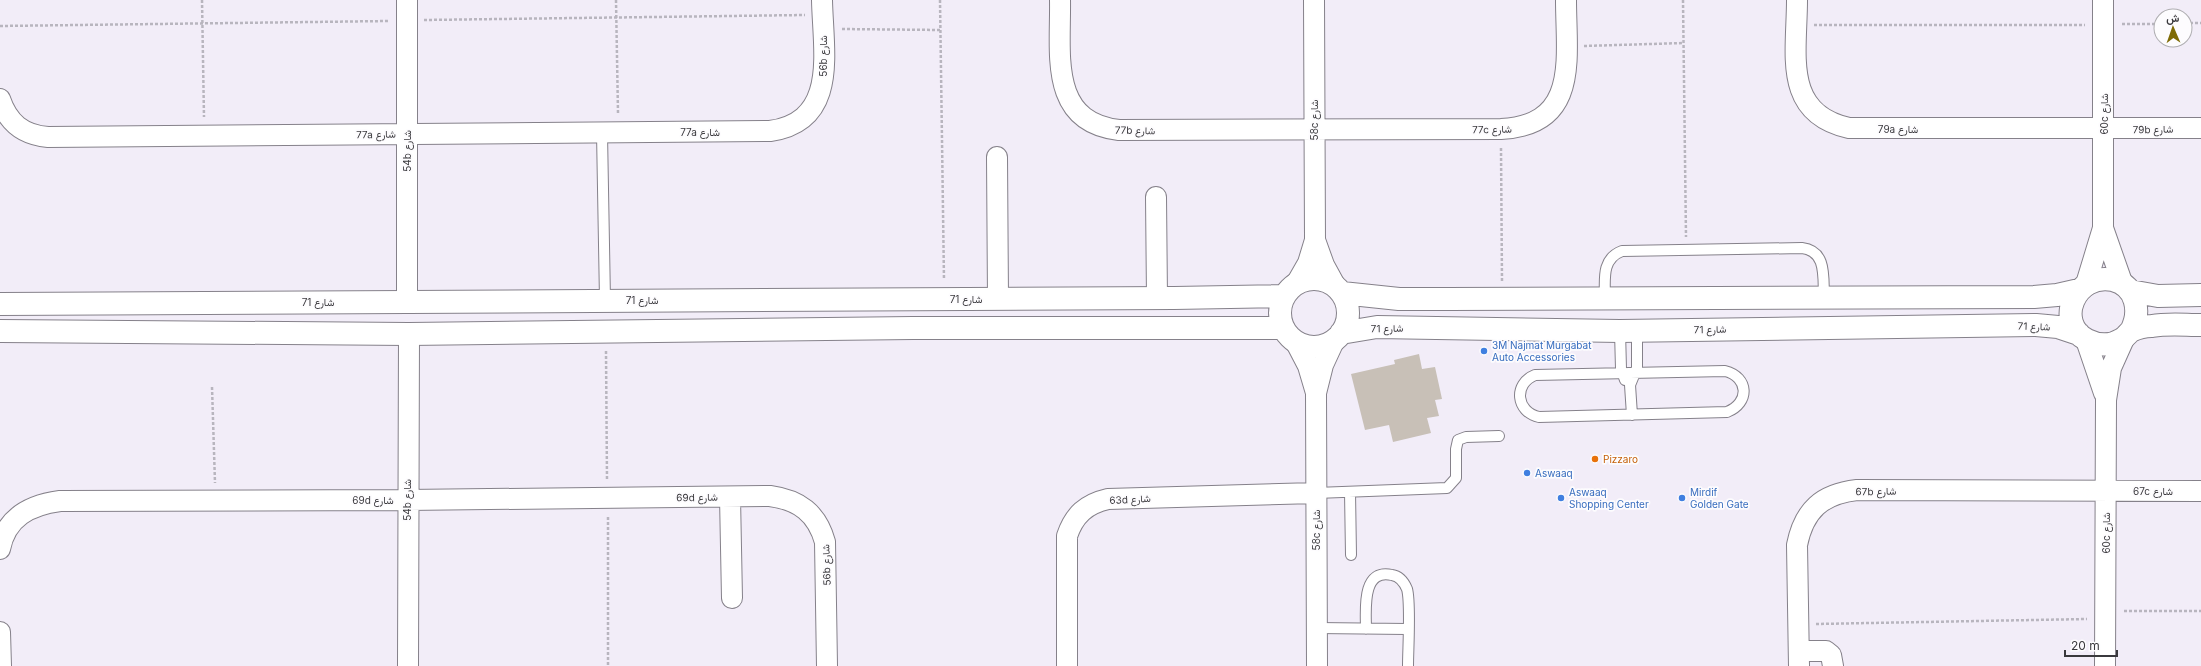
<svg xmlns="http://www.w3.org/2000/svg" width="2201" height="666" viewBox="0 0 2201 666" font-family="Inter,Vazirmatn,sans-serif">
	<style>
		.building { fill: #c8c0b7 }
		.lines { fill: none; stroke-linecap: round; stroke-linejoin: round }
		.service-casing { stroke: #85818a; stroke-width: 12 }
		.minor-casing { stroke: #85818a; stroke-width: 22 }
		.tertiary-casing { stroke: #85818a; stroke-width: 24 }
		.path { stroke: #b8b5be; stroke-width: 2.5; stroke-dasharray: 3 2; stroke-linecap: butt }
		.service { stroke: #fff; stroke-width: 10 }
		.minor { stroke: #fff; stroke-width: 20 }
		.tertiary { stroke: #fff; stroke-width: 22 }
		.shop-dot { fill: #3f7fe0; stroke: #fdfcfe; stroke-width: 1.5 }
		.food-dot { fill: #e8710a; stroke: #fdfcfe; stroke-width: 1.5 }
		.labels { text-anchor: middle; stroke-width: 3.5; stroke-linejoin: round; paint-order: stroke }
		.street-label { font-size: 10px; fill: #3a393d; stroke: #fdfcfe }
		.shop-label { font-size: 10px; fill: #366cbe; stroke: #fdfcfe; text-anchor: start }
		.food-label { font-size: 10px; fill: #c56008; stroke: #fdfcfe; text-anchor: start }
	</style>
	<rect width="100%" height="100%" fill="#f2edf8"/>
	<path class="building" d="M1419 354 1422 369 1435 367 1442 399 1435 400 1439 416 1427 418 1431 433 1393 442 1389 425 1365 430 1351 374 1395 364 1394 360Z"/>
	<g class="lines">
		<g class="service-casing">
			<path id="service" d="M602 133 605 300
				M1605 299C1605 280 1601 259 1622 251L1802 248C1827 251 1823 277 1824 297
				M1620 331 1621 369 1625 380
				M1725 371C1749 377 1750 403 1727 412L1539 417C1516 412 1513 384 1535 375Z
				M1632 415 1630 385 1637 368V331
				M1350 492 1351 555
				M1316 493 1447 488 1456 478V449L1458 440 1466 437 1499 436
				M1317 628 1407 629
				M1366 629C1366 611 1361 568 1392 575 1399 576 1404 582 1407 589 1411 603 1408 649 1408 666"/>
		</g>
		<g class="minor-casing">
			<path id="minor" d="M1060 0C1061 53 1048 122 1119 130L1501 129C1580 125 1566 58 1566 0
				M1797 0C1797 54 1782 113 1849 128H2201
				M0 99C8 123 23 135 48 137L770 131C839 121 823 52 822 0
				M997 157 998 299
				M1156 197 1157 298
				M2103 228 2123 285
				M1315 240 1324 265 1336 287
				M1296 284 1308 263 1315 240 1314 0
				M2086 284 2103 228V0
				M407 301V0
				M2086 340 2104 393
				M1295 341 1308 366 1316 393
				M730 497 732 598
				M0 549C6 517 30 505 60 501L407 500 770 496C799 500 817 513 825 542L827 666
				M0 632 1 666
				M1799 651H1826L1831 655 1833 666
				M408 666 409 334
				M1067 666V536C1074 515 1086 504 1108 499L1316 493
				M1317 666 1316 393 1323 365 1335 339
				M1799 666 1797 545C1804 510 1822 494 1857 490L2201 491
				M2105 666 2106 400 2111 368 2124 339"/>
		</g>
		<g class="tertiary-casing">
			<path id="tertiary" d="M1280 313a34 34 0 1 1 68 0a34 34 0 1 1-68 0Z
				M2130 291 2158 296 2201 295
				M1342 293 1399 299H1447L2034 297 2057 295 2079 290
				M0 304 1174 298 1284 296
				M0 331 409 334 913 328H1283
				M2131 331C2141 312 2137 286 2113 280 2075 272 2054 323 2087 340 2099 346 2111 346 2122 339 2126 337 2128 333 2131 331 2137 328 2146 326 2152 326 2168 323 2185 325 2201 325
				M1341 333 1377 327 1620 331 2036 325 2058 327 2079 334"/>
		</g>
		<path class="path" d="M202 0 204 117
			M616 0 618 113
			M940 0 944 280
			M1683 0 1686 237
			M424 20 805 15
			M2185 23H2201
			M2122 24H2161
			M1814 25H2085
			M0 26 389 21
			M842 29 940 30
			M1584 46 1684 43
			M1501 148 1502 281
			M606 351 607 480
			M212 387 215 483
			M608 517V666
			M2124 611H2201
			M1816 624 2087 619"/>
		<use href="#service" class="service"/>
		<use href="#minor" class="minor"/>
		<use href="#tertiary" class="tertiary"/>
	</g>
	<g class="shop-dot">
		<circle cx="1484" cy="351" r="4"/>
		<circle cx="1527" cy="473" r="4"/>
		<circle cx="1561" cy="498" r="4"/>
		<circle cx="1682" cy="498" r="4"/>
	</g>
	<circle class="food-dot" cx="1595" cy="459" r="4"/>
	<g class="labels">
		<g class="street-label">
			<text transform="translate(823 56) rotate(-90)" y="4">56b شارع</text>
			<text transform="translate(2104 114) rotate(-90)" y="4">60c شارع</text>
			<text transform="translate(1314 120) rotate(-90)" y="4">58c شارع</text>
			<text transform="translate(1492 129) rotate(-1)" y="4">77c شارع</text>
			<text x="1898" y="133">79a شارع</text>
			<text transform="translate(2153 129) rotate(-1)" y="4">79b شارع</text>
			<text transform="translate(1135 130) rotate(1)" y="4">77b شارع</text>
			<text x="700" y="136">77a شارع</text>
			<text transform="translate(376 134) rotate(-1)" y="4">77a شارع</text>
			<text transform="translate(407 151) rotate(-90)" y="4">54b شارع</text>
			<text x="966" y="303">شارع 71</text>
			<text x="642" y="304">شارع 71</text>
			<text x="318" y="306">شارع 71</text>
			<text transform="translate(2034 326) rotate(2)" y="4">شارع 71</text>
			<text transform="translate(1387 328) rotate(-1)" y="4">شارع 71</text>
			<text transform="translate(1710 329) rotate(-1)" y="4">شارع 71</text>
			<text transform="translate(1876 491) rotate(-1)" y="4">67b شارع</text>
			<text x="2153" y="495">67c شارع</text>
			<text transform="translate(697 497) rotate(-1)" y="4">69d شارع</text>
			<text transform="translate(1130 499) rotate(-3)" y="4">63d شارع</text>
			<text x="373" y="504">69d شارع</text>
			<text transform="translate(407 500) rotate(-90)" y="4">54b شارع</text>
			<text transform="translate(1316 530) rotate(-90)" y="4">58c شارع</text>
			<text transform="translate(2106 533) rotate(-90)" y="4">60c شارع</text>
			<text transform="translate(826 565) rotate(-92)" y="4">56b شارع</text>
		</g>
		<g class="shop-label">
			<text x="1492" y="349">3M Najmat Murgabat<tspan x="1492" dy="12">Auto Accessories</tspan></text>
			<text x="1535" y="477">Aswaaq</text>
			<text x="1569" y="496">Aswaaq<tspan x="1569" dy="12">Shopping Center</tspan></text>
			<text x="1690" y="496">Mirdif<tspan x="1690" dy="12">Golden Gate</tspan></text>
		</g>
		<g class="food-label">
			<text x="1603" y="463">Pizzaro</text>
		</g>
	</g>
	<g transform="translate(2173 28) rotate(358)"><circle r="19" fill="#fdfcfe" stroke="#afaeb1"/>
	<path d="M0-3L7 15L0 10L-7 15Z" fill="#7f6b05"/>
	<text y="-6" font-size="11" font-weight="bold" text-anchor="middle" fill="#3a393d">ش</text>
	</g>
	<path d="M2065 650v6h52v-6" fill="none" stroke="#3a393d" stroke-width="2"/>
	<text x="2071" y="650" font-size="12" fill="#3a393d" stroke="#fdfcfe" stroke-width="3" paint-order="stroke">20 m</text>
</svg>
